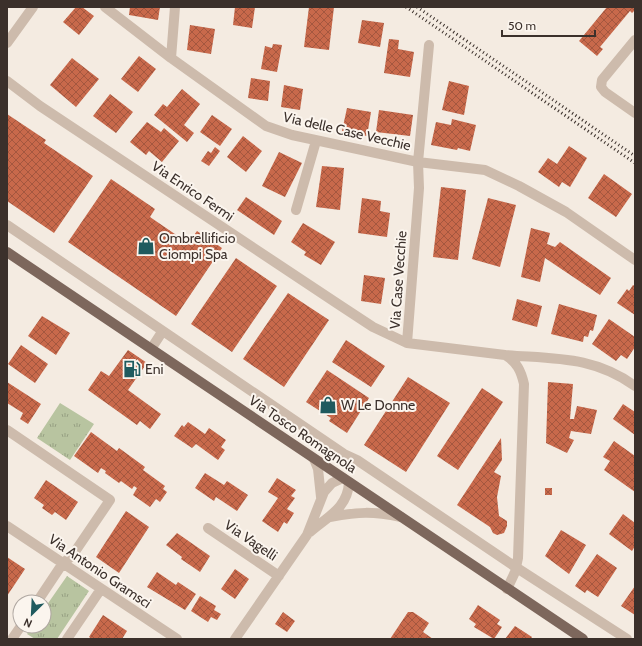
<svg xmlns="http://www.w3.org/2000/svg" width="642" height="646" viewBox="0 0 642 646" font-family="Cabin,sans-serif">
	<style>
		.grass { fill: url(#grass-tufts) }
		.building { fill: url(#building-cross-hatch) }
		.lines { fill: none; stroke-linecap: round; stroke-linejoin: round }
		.minor { stroke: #cdbbac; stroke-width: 10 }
		.major { stroke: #7d675c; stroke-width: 10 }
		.rail { stroke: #3b302b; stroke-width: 3; stroke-dasharray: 1 3; stroke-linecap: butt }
		.labels { text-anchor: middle; stroke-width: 4; stroke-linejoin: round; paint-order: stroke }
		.street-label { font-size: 14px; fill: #3b302b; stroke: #fbf5ee }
		.poi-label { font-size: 14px; fill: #3b302b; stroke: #fbf5ee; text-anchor: start }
	</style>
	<defs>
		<pattern id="grass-tufts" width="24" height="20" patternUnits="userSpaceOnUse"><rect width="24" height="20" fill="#b8c4a0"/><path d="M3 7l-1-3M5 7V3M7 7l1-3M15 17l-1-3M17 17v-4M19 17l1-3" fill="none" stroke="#97a083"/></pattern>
		<pattern id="building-cross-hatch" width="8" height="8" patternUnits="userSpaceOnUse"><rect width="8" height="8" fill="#c8694b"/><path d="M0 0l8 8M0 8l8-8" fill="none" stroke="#a4573f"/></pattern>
	</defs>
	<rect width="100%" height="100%" fill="#f4ebe1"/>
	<path class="grass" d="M60 403 94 424 70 460 37 438Z
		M67 576 89 591 57 639H35L27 634 32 626H44V609Z"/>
	<path class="building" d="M76 7H82L94 16 79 35 63 22Z
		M130 7H160L158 20 129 15Z
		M235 7H255L252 28 233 25Z
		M309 7H334L329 50 304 47Z
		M607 7H635V10L632 13 630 11 600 47 603 49 597 56 579 41Z
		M362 20 384 23 380 47 358 43Z
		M190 25 215 29 211 54 187 50Z
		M389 39 399 40 398 49 414 52 410 77 384 73Z
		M273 44 282 45 277 72 261 69 265 46 272 48Z
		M139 56 156 69 138 92 121 79Z
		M72 58 99 79 76 107 50 85Z
		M251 78 270 81 268 101 248 98Z
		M449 81 469 86 464 115 442 110Z
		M284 85 303 89 300 110 281 107Z
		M182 89 200 104 184 125 194 133 187 142 154 115 163 104 167 107Z
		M110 94 133 112 116 133 93 116Z
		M347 108 371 112 367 136 342 131Z
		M379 110 413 115 410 136 376 132Z
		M7 114 46 140 44 143 93 176 54 233 7 201Z
		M212 115 232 129 220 146 200 132Z
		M452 119 476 125 470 151 458 148 457 150 431 145 436 122 451 125Z
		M147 122 161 132 164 128 179 141 162 162 149 151 146 155 130 142Z
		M243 136 262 151 246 172 227 157Z
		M569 146 587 158 570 187 562 182 559 187 538 172 548 158 557 164Z
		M215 147 220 151 209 166 201 161 208 151 211 153Z
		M279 152 302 163 285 197 262 186Z
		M322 166 344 168 340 210 316 207Z
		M604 174 632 194 616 217 588 198Z
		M111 179 155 209 150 217 188 243 197 231 222 248 176 316 68 242Z
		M441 187 466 190 458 260 433 257Z
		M246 197 282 221 274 235 237 210Z
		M362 198 381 201 380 211 390 213 387 237 358 233Z
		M488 198 516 205 500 267 472 259Z
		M303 223 335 242 321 265 304 255 306 252 291 242Z
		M531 228 550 233 547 244 555 247 560 242 611 278 600 295 545 258 540 282 521 277Z
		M236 258 277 286 232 352 191 324Z
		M364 275 385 278 381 304 361 301Z
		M633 285 635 286V315L617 303 627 289 629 291Z
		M288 293 329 320 284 387 243 359Z
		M517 299 542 306 537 327 512 320Z
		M559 304 597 315 593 331 590 330 588 337 584 336 583 342 551 334Z
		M42 316 70 333 56 355 28 336Z
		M609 319 635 337V347L627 359 621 355 616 361 592 344Z
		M346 340 385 366 371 387 332 362Z
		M21 345 48 364 35 383 8 364Z
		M128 350 147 363 128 390 161 414 150 429 140 421 137 425 88 390 101 371 109 376Z
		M327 370 369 398 347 433 329 421 331 418 306 402Z
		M408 377 450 403 406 472 364 445Z
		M7 382 41 404 28 424 20 419 23 413 7 403Z
		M548 382 573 384 570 419H574L577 406 597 410 591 434 571 431 569 438 574 440 567 453 546 443Z
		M482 388 503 402 458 470 437 456Z
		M623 404 635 412V435L613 419Z
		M188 422 205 434 209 428 226 440 221 447 225 450 218 460 196 444 192 448 174 436 182 425 184 427Z
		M91 432 117 451 119 448 145 467 143 470 165 486 163 489 167 492 160 502 156 499 150 507 133 495 137 488 134 486 132 489 121 481 119 483 105 473 106 471 101 468 98 473 74 456Z
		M501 438 502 460 494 472 501 476 497 497 499 516 507 521V526L504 533 497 535 493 533 490 527 457 505Z
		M614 441 635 456V492L604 470 610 461 603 457Z
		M205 473 224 485 227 481 248 495 237 511 216 497 214 501 195 488Z
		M277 478 296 490 291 496 295 498 287 509 294 513 287 524 284 522 278 532 262 521 278 498 268 492Z
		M46 480 78 502 66 520 55 512 52 515 42 508 44 505 34 498Z
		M545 488H552V495H545Z
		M126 511 149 527 119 573 96 557Z
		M623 514 635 523V546L632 551 609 534Z
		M561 530 586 545 569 574 545 556Z
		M177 533 210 556 200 572 181 559 182 557 166 545Z
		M597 554 617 568 598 597 587 590 585 593 575 586Z
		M7 557 25 569 7 596Z
		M235 569 249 579 235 599 221 589Z
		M157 572 176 585 178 582 196 594 185 610 147 587Z
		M635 586V615L621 606Z
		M200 596 216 606 214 610 221 614 217 620 211 617 208 622 191 611Z
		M478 605 500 620 497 624 502 627 494 639 474 627 476 624 469 619Z
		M283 612 295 621 287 632 275 624Z
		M408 612H413L429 623 423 632 433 639H390Z
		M103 615 127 631 122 639H92L89 637Z
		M515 626 532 637 531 639H505Z"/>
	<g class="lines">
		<path class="minor" d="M105 7 171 58 266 126 292 135 418 162 485 170 519 186 566 212 635 260
			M635 40 602 80 601 87 605 92 635 113
			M7 43 33 7
			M429 45 418 162 419 188 407 343 505 355C517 362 521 371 524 384L518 558 515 572 507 589
			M171 58 175 7
			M7 81 40 106 338 304 373 327 407 343
			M296 210 316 141
			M7 225 344 454 357 460 517 568 627 639
			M151 349 162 332
			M505 355C555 359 593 356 635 386
			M7 430 110 500 72 556 63 563 37 602
			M314 459 318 469 321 497
			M330 517C360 512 371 511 401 517
			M7 526 177 639
			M208 528 279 576
			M310 532C327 517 348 508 349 482
			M12 639 21 626
			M67 639 101 589
			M235 639 307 535 324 492 332 483 343 478"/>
		<path class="major" d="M7 252 583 639"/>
		<path class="rail" d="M406 7 635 163
			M417 7 635 156"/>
	</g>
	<defs>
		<g id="shop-bare" transform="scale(1.38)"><path d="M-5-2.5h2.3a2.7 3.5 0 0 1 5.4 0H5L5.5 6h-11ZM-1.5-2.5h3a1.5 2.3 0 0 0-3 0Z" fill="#1f5a5e" stroke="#fbf5ee" stroke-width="2.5" paint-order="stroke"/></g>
		<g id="fuel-bare" transform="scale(1.38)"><path d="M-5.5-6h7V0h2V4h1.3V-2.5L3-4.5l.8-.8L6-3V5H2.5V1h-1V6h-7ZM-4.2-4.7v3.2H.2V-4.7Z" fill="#1f5a5e" stroke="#fbf5ee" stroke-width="2.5" paint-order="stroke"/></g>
	</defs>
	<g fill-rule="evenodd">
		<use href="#shop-bare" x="146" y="246"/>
		<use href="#fuel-bare" x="132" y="369"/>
		<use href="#shop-bare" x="328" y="405"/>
	</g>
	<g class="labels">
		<g class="street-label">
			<text transform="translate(347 131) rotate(13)" y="5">Via delle Case Vecchie</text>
			<text transform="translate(193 191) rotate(34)" y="5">Via Enrico Fermi</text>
			<text transform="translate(398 280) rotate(-86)" y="5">Via Case Vecchie</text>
			<text transform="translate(303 434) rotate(34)" y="5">Via Tosco Romagnola</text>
			<text transform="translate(251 540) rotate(34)" y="5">Via Vagelli</text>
			<text transform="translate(100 571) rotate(34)" y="5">Via Antonio Gramsci</text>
		</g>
		<g class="poi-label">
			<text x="159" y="243">Ombrellificio<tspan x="159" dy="16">Ciompi Spa</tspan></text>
			<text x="145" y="374">Eni</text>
			<text x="341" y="410">W Le Donne</text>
		</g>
	</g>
	<rect width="642" height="646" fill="none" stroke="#3b302b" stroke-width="16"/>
	<g transform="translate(32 614) rotate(204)"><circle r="19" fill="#fbf5ee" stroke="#aea6a0"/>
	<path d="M0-3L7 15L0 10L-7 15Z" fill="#1f5a5e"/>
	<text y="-6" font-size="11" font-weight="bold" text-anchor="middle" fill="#3b302b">N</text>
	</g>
	<path d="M502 30v6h93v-6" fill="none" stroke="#3b302b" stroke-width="2"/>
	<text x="508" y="30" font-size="12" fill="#3b302b" stroke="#fbf5ee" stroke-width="3" paint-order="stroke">50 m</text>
</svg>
